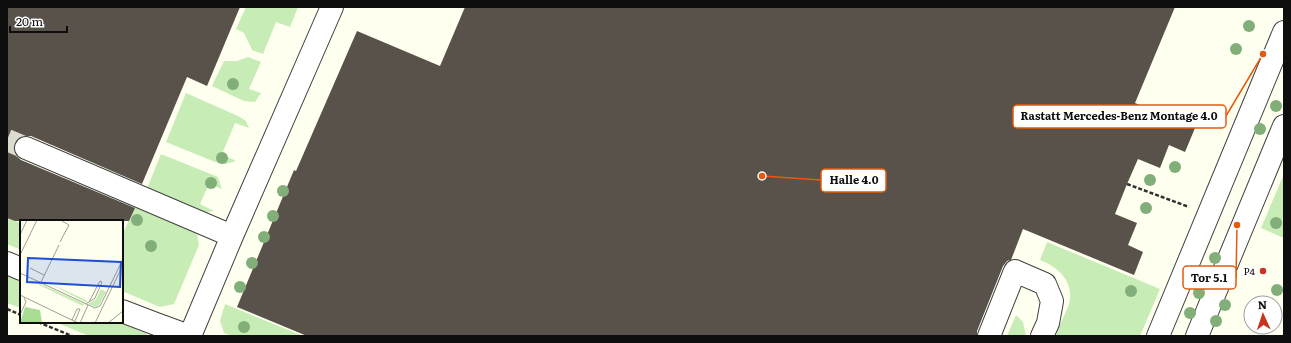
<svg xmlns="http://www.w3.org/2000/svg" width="1291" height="343" viewBox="0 0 1291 343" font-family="Literata,serif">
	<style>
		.green { fill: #c8ecb6 }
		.building { fill: #58524a }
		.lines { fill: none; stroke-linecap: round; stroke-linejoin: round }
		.minor-tunnel { stroke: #dbdbce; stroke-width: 22; stroke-dasharray: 22 11; stroke-linecap: butt }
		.minor-casing { stroke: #414141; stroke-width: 24 }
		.path { stroke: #303030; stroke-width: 2.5; stroke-dasharray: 4 2; stroke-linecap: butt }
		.minor { stroke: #fff; stroke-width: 22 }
		.tree { fill: #82ae7a }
		.poi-dot { fill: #c8341d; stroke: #fff; stroke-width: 1.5 }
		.labels { text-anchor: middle; stroke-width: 4; stroke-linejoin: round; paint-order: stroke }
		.poi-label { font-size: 10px; fill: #0e0e0e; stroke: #fff; text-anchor: end }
		.inset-road { fill: none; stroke: #9f9f96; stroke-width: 1 }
		.view { fill: #1d4ed8; fill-opacity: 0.15; stroke: #1d4ed8; stroke-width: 2 }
		.inset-edge { fill: none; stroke: #0e0e0e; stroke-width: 2 }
		.leader { fill: none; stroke: #e8590c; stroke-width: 1.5 }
		.callout-dot { fill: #e8590c; stroke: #fff; stroke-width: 1.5 }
		.callout { fill: #fff; stroke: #e8590c; stroke-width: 1.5 }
		.callout-label { font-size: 11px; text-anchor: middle; font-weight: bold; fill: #0e0e0e }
	</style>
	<rect width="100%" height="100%" fill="#fffff0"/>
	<path class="green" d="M246 7H298L290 27 276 22 263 54 252 50 244 33 236 29Z
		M248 57 261 62 249 89 261 93 255 102 244 101 212 86 224 61H237Z
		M186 93 240 117 246 121 249 128 235 123 222 154 236 161 226 164 215 162 166 142Z
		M161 154 218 177 222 189 209 184 200 204 214 211 199 214 146 191Z
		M1284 174V238L1261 228Z
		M137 202 189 228 197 234 199 245 174 304 160 307 122 291V235Z
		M7 218 21 223V250L7 244Z
		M1047 242 1160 289 1140 336H1056C1059 325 1065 315 1069 304 1075 283 1059 267 1040 260Z
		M7 275 21 281V308L7 303Z
		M225 304 303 336H232L224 333 220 321Z
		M1016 315 1023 322 1026 336H1007Z
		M55 322H118L147 334V336H89Z"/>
	<path class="building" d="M7 7H240L207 86 187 77 142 184 31 136H24L18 138 15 143 14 150 16 156 21 160 135 208 129 221H15L7 218Z
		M465 7H1175L1135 103 1195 128 1185 152 1169 145 1160 168 1138 159 1127 184 1115 214 1137 223 1128 245 1143 252 1134 275 1023 229 1011 260 1007 261 1003 266 977 331V336H307L237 307 294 170 296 171 357 31 440 66Z"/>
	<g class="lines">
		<path class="minor-tunnel" d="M7 140 26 148"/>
		<g class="minor-casing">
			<path id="minor" d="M26 148 232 236
				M7 263 21 269
				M122 311 156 324 189 336
				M190 336 232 236 332 7
				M989 336 1015 271 1045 284 1052 301 1048 323 1042 336
				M1158 336 1284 32
				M1197 336 1284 126"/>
		</g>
		<path class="path" d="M1127 184 1189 207
			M7 309 21 315
			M38 322 72 336"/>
		<use href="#minor" class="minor"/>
	</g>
	<g class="tree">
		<circle cx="1249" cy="26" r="6"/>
		<circle cx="1236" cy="49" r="6"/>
		<circle cx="233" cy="84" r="6"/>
		<circle cx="1276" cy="106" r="6"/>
		<circle cx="1260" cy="129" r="6"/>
		<circle cx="222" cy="158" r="6"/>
		<circle cx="1175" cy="167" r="6"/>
		<circle cx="1150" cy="180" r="6"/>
		<circle cx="211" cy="183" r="6"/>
		<circle cx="283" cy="191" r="6"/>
		<circle cx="1146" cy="208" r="6"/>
		<circle cx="273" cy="216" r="6"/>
		<circle cx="137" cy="220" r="6"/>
		<circle cx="1276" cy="223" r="6"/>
		<circle cx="264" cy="237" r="6"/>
		<circle cx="151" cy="246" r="6"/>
		<circle cx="1215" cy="258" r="6"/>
		<circle cx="252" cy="263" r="6"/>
		<circle cx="240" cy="287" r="6"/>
		<circle cx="1277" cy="290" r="6"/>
		<circle cx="1131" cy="291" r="6"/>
		<circle cx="1199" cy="293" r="6"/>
		<circle cx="1225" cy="305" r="6"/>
		<circle cx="1190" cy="313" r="6"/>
		<circle cx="1216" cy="321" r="6"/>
		<circle cx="244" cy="327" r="6"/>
	</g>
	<circle class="poi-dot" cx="1263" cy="271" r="4"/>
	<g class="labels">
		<g class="poi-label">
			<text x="1255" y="275">P4</text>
		</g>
	</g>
	<g transform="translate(20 220)">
		<rect width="103" height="103" fill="#fffff0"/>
		<path d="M23 60 68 81 65 82ZM19 63 64 84 63 86 19 65ZM81 69 86 72 79 85 76 87 68 84 76 79Z" fill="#c8ecb6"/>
		<path d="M5 87 20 90 22 103H0Z" fill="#a8de94"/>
		<path class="inset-road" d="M0 15 7 0M40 22 49 5 42 1M0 35 17 0M10 48 24 55M0 53 75 88 80 86 103 39M21 62 39 25M0 75 58 103M65 84 69 82 80 61 82 62 75 78 69 82M0 95 6 82 4 78M52 100 57 89H60L55 101M60 103 68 85M75 103 101 49M88 103 103 91"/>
		<path class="view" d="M8 38 101 42 100 67 7 62Z"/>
		<rect width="103" height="103" class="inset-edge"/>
	</g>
	<path class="leader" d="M1263 54L1226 116M762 176L821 180M1237 225L1236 278"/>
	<g class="callout-dot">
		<circle cx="1263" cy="54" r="4"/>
		<circle cx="762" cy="176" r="4"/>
		<circle cx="1237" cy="225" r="4"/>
	</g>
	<g class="callout">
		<rect x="1013" y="105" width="213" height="23" rx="4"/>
		<rect x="821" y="169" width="65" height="23" rx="4"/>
		<rect x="1183" y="266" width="53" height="23" rx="4"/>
	</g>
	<g class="callout-label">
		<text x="1119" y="120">Rastatt Mercedes-Benz Montage 4.0</text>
		<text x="854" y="184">Halle 4.0</text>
		<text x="1209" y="282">Tor 5.1</text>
	</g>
	<rect width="1291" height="343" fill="none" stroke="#0e0e0e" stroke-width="16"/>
	<g transform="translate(1263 315) rotate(357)"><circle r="19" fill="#ffffff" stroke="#9f9f9f"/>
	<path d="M0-3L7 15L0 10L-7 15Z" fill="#c8341d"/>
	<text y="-6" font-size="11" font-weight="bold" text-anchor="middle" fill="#0e0e0e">N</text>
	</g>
	<path d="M10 26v6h57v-6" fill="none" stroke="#0e0e0e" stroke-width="2"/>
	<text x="16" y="26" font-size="12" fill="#0e0e0e" stroke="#ffffff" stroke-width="3" paint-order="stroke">20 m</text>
</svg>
